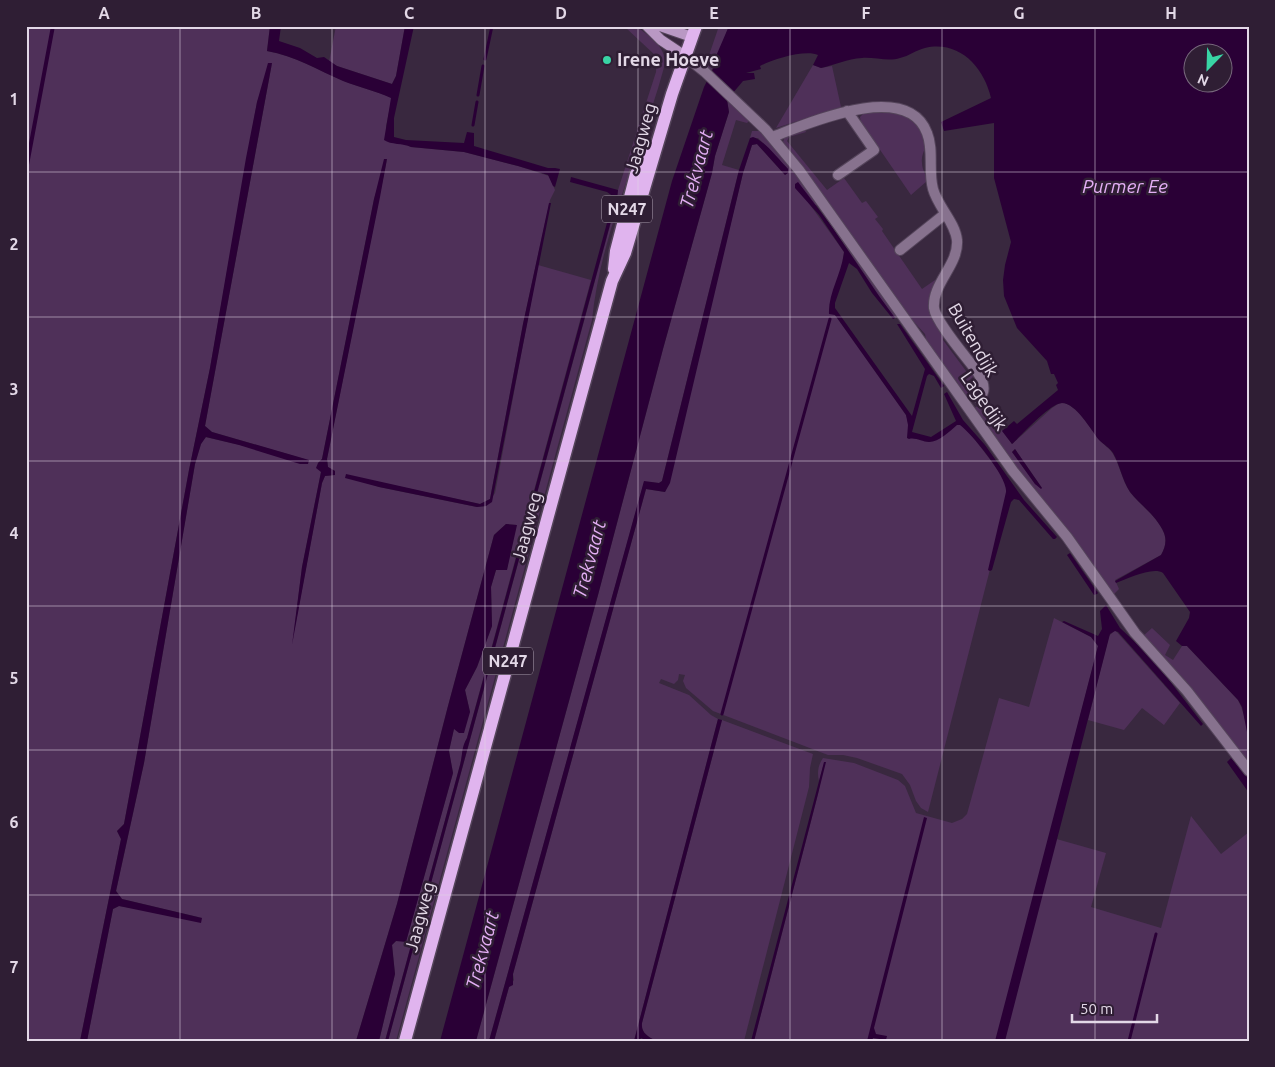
<svg xmlns="http://www.w3.org/2000/svg" width="1275" height="1067" viewBox="0 0 1275 1067" font-family="Ubuntu,sans-serif">
	<style>
		.green { fill: #4f3059; fill-rule: evenodd }
		.water { fill: #2a0036; fill-rule: evenodd }
		.lines { fill: none; stroke-linecap: round; stroke-linejoin: round }
		.stream { stroke: #2a0036; stroke-width: 3 }
		.street-casing { stroke: #54445a; stroke-width: 12 }
		.secondary-casing { stroke: #54445a; stroke-width: 12 }
		.primary-casing { stroke: #54445a; stroke-width: 15 }
		.street { stroke: #87728e; stroke-width: 10 }
		.secondary { stroke: #b998c4; stroke-width: 10 }
		.primary { stroke: #e0b4ee; stroke-width: 12 }
		.grid { fill: none; stroke: #e3d8e7; stroke-width: 1; stroke-opacity: 0.55 }
		.poi-dot { fill: #39d4a5; stroke: #2f1e34; stroke-width: 2 }
		.labels { text-anchor: middle; stroke-width: 5; stroke-linejoin: round; paint-order: stroke }
		.shield { fill: #2f1e34; stroke: #ada0b1; stroke-width: 1 }
		.shield-label { font-size: 16px; font-weight: bold; fill: #e3d8e7 }
		.poi-label { font-size: 18px; font-weight: bold; fill: #e3d8e7; stroke: #2f1e34; text-anchor: start }
		.street-label { font-size: 18px; fill: #e3d8e7; stroke: #2f1e34 }
		.water-label { font-size: 19px; font-style: italic; fill: #e3aef4; stroke: #2f1e34 }
		.neatline { fill: none; stroke: #e3d8e7; stroke-width: 2 }
		.grid-label { font-size: 16px; text-anchor: middle; font-weight: bold; fill: #e3d8e7 }
	</style>
	<rect width="100%" height="100%" fill="#39283f"/>
	<path class="green" d="M26 26H270L267 51C295 56 318 70 344 81 359 87 376 91 392 98L386 126 388 142 403 143 411 147 464 152 518 166 549 176 555 190 550 200 523 324 490 499 480 504 346 475 379 487 477 507 486 506 495 493 538 265 591 280 467 738C462 747 463 754 460 765L385 1041H379L395 974 392 945 396 941H406L453 773 449 751 454 728 470 712 465 690 477 667 492 626 491 587 496 570 507 569 516 525 506 524 494 535 448 706 397 904 356 1041H87L113 909 119 906 202 918 122 899 116 891 144 763 195 464 201 444 205 437 308 460 212 432 205 426 272 63 257 102 210 368 189 470 124 824 117 831 121 839 80 1041H26ZM387 159 327 459 328 467 335 471 334 475 325 476 322 483 294 632 302 567 321 472 318 463 322 459 374 199Z
		M336 26H405L396 76 392 84 337 66 329 62Z
		M636 26C650 37 665 45 665 64 642 150 601 231 592 320L396 1041H388L617 200 618 190 656 72 657 57 625 27Z
		M719 26H729L711 72 706 67V64Z
		M813 65 821 68 832 66 841 107 776 128Z
		M727 100 749 121 747 123 736 120 722 165 739 170 662 481 659 483 644 482 489 1041H476L598 595 663 349 712 173 715 156 729 112Z
		M892 112C908 115 928 128 925 147 924 152 921 156 922 163 922 170 926 173 927 181L911 195 861 122 860 117 864 113Z
		M805 130 806 132 789 137 787 141 827 190 844 178 862 203 866 201 878 217 875 219 883 229 882 231 922 289 935 280 936 282 935 284 944 335 943 340 966 371 971 372 974 376 967 382 974 392 968 398 965 397 957 382 940 363 927 345 925 334 905 312 810 178 783 142 785 136Z
		M752 131H761L812 191 899 314 895 318 879 296 818 206 808 202 844 252 842 265 829 310 835 315 906 415C909 423 908 430 912 438L930 442 960 420 1011 487 928 812 921 808 916 801 910 785 902 774 857 758 843 755H828L713 711 686 688 683 681 685 675 679 674 678 680 674 684 661 679 659 683 689 695 711 715 718 719 634 1041H494L509 987 514 980 513 974 646 489 665 492 743 173 752 145 757 144 785 175 788 169 758 138H750Z
		M982 403 1012 444 1052 408C1055 406 1059 403 1062 403 1076 403 1091 430 1100 440 1103 445 1110 448 1113 454 1120 466 1122 480 1130 492 1141 506 1157 516 1164 533 1167 541 1165 548 1161 555L1115 580 1119 589 1113 595 1046 508 973 409ZM1015 449 1042 488 1035 484 1012 452Z
		M1054 618 1091 637 1098 646 1059 799 1053 838 1106 853 1091 907 1161 928 1191 816 1221 854 1249 832V1041H754L818 794 824 763 819 781C817 773 818 765 823 758L854 763 898 780 905 786 916 813 952 823 962 819 967 814 999 698 1029 707Z
		M1152 628 1170 645 1165 655 1173 660 1182 646 1186 645 1238 700C1248 718 1249 745 1249 766L1225 731 1143 636Z
		M1115 630 1180 703 1164 725 1142 708 1124 730 1088 720 1109 636Z
		M722 720 813 754 810 768 809 787 744 1041H656C647 1036 641 1033 642 1023Z"/>
	<path class="water" d="M51 26H55L26 181V159Z
		M270 26H281L279 41 300 48 317 58 324 57 337 66 392 84 396 76 405 26H414L394 118V137L406 140 464 143 467 132 474 133V146L548 168H555L560 169 555 187 553 186 548 175 518 166 464 152 411 147C403 143 391 145 384 140L391 98C376 91 359 87 343 81 318 70 295 56 267 51Z
		M729 26H1249V742L1242 707 1238 700 1187 646H1182L1176 641 1189 618 1190 612 1163 573C1153 566 1127 579 1116 583L1115 581 1161 555C1165 548 1167 541 1164 533 1157 516 1141 506 1130 492 1122 480 1120 465 1113 453 1110 448 1103 444 1099 440 1091 430 1076 403 1062 403 1049 404 1022 435 1012 444L1002 431 1014 421 1017 424 1058 390 1056 385 1058 383 1054 374H1051L1047 361 1017 328 1004 296 1003 280 1005 265 1011 242 994 178V123L944 131 941 122 991 98C984 67 959 40 925 48 916 50 909 56 900 58 889 62 874 57 862 58 847 59 835 65 821 68L813 65 818 55C806 49 772 59 760 66L761 69 746 73H754L755 79 743 81 727 100 729 112 715 156 712 173 663 349 598 595 476 1041H440L672 181 704 87 715 65 713 63ZM1192 52H1222V82H1192Z
		M268 63H272L205 426 212 432 309 460 308 464H300L239 445 206 437 201 444 195 464 144 763 116 891 122 899 202 918 201 923 119 906 113 909 87 1041H80L121 839 117 831 124 824 189 470 210 368 246 158 257 102Z
		M753 137C764 140 779 160 788 169V173L785 175 757 144 752 145 743 173 670 483 665 492 646 489 513 974V985L509 987 494 1041H489L644 481 659 483 662 481 739 170 750 138Z
		M384 159H387L380 197 327 459 328 467 335 471V475L325 476 322 483 292 645 302 567 321 472 316 468 318 463 322 459 374 199Z
		M571 177 618 190 617 199 388 1041H385L460 765C463 754 461 748 467 738L486 669 614 197 607 192 570 182Z
		M798 182 830 224 879 296 895 318 893 319 872 293 857 269 849 263 835 303V308L912 416 925 369 897 324H900L944 386 941 388 934 376 929 374 927 376 912 432 931 437 956 421 944 394 947 392 963 420 985 445 1024 500 1057 537 1055 539H1053L1019 500 1014 499 1011 502 992 570 990 571 988 570 1006 492C1008 478 972 434 960 425H957C950 431 939 442 929 442 922 442 916 437 909 439L907 438 908 425 906 415 835 315 829 314C828 293 842 273 844 252L819 215 795 188V184Z
		M549 203H551L492 502 486 506 477 507 379 487 345 478 346 474 480 504 490 499 523 324Z
		M1015 449 1042 488 1041 489 1035 484 1012 452Z
		M506 524 517 525 507 570H496L491 587 492 626 477 667 465 690 470 712 464 733H459L454 729 449 751 453 773 406 942 396 941 392 945 395 974 379 1041H356L397 904 448 706 494 535Z
		M1070 553 1098 593 1097 594 1094 595 1067 555Z
		M1106 605 1120 628 1152 658 1203 724 1201 726 1118 632 1115 631 1110 634 1005 1041H995L1098 646 1091 637 1062 622 1064 621 1098 636 1102 629 1100 611Z
		M718 719 722 720 642 1023C641 1033 647 1036 656 1041H648L641 1038 639 1041H634Z
		M1231 758 1249 779V793L1227 762Z
		M824 762H826L818 794 754 1041H751Z
		M924 817 927 818 874 1028 876 1034 887 1036 886 1040 873 1038 872 1041H867Z"/>
	<g class="lines">
		<path class="stream" d="M485 59 492 26
			M478 95 483 66
			M473 125 477 102
			M722 714 830 319
			M1129 1041 1156 934"/>
		<g class="street-casing">
			<path id="street" d="M685 56 705 72 765 129 799 170 1013 471 1067 537 1135 633 1187 691 1249 771
				M772 137C807 124 907 79 927 133 934 150 928 171 933 189 938 207 955 222 957 240 959 265 932 283 934 308 936 323 968 359 978 373 983 381 987 391 979 398
				M838 175 874 150 847 111
				M900 250 945 214"/>
		</g>
		<g class="secondary-casing">
			<path id="secondary" d="M647 26 661 40 685 56
				M660 26 692 37"/>
		</g>
		<g class="primary-casing">
			<path id="primary" d="M614 269 616 251 636 174 650 153
				M405 1041 612 281 625 253 672 94 696 26"/>
		</g>
		<use href="#street" class="street"/>
		<use href="#secondary" class="secondary"/>
		<use href="#primary" class="primary"/>
	</g>
	<path class="grid" d="M180 26V1041M332 26V1041M485 26V1041M638 26V1041M790 26V1041M942 26V1041M1095 26V1041M26 172H1249M26 317H1249M26 461H1249M26 606H1249M26 750H1249M26 895H1249"/>
	<circle class="poi-dot" cx="607" cy="60" r="5"/>
	<g class="labels">
		<g class="shield">
			<rect x="602" y="195.5" width="50" height="27" rx="4"/>
			<rect x="483" y="647.5" width="50" height="27" rx="4"/>
		</g>
		<g class="shield-label">
			<text x="627" y="215">N247</text>
			<text x="508" y="667">N247</text>
		</g>
		<g class="poi-label">
			<text x="617" y="66">Irene Hoeve</text>
		</g>
		<g class="street-label">
			<text transform="translate(641 138) rotate(-74)" y="6">Jaagweg</text>
			<text transform="translate(973 340) rotate(60)" y="6">Buitendijk</text>
			<text transform="translate(984 401) rotate(55)" y="6">Lagedijk</text>
			<text transform="translate(527 527) rotate(-75)" y="6">Jaagweg</text>
			<text transform="translate(420 917) rotate(-75)" y="6">Jaagweg</text>
		</g>
		<g class="water-label">
			<text transform="translate(696 169) rotate(-75)" y="7">Trekvaart</text>
			<text x="1125" y="193">Purmer Ee</text>
			<text transform="translate(589 559) rotate(-75)" y="7">Trekvaart</text>
			<text transform="translate(482 950) rotate(-75)" y="7">Trekvaart</text>
		</g>
	</g>
	<rect width="1275" height="1067" fill="none" stroke="#2f1e34" stroke-width="55"/>
	<g transform="translate(1208 68) rotate(203)"><circle r="24" fill="#2f1e34" stroke="#77687c"/>
	<path d="M0-4L9 19L0 12L-9 19Z" fill="#39d4a5"/>
	<text y="-8" font-size="14" font-weight="bold" text-anchor="middle" fill="#e3d8e7">N</text>
	</g>
	<path d="M1072 1014v8h85v-8" fill="none" stroke="#e3d8e7" stroke-width="2.5"/>
	<text x="1080" y="1014" font-size="15" fill="#e3d8e7" stroke="#2f1e34" stroke-width="4" paint-order="stroke">50 m</text>
	<rect x="28" y="28" width="1220" height="1012" class="neatline"/>
	<g class="grid-label">
		<text x="104" y="19">A</text>
		<text x="256" y="19">B</text>
		<text x="409" y="19">C</text>
		<text x="561" y="19">D</text>
		<text x="714" y="19">E</text>
		<text x="866" y="19">F</text>
		<text x="1019" y="19">G</text>
		<text x="1171" y="19">H</text>
		<text x="14" y="105">1</text>
		<text x="14" y="250">2</text>
		<text x="14" y="395">3</text>
		<text x="14" y="539">4</text>
		<text x="14" y="684">5</text>
		<text x="14" y="828">6</text>
		<text x="14" y="973">7</text>
	</g>
</svg>
